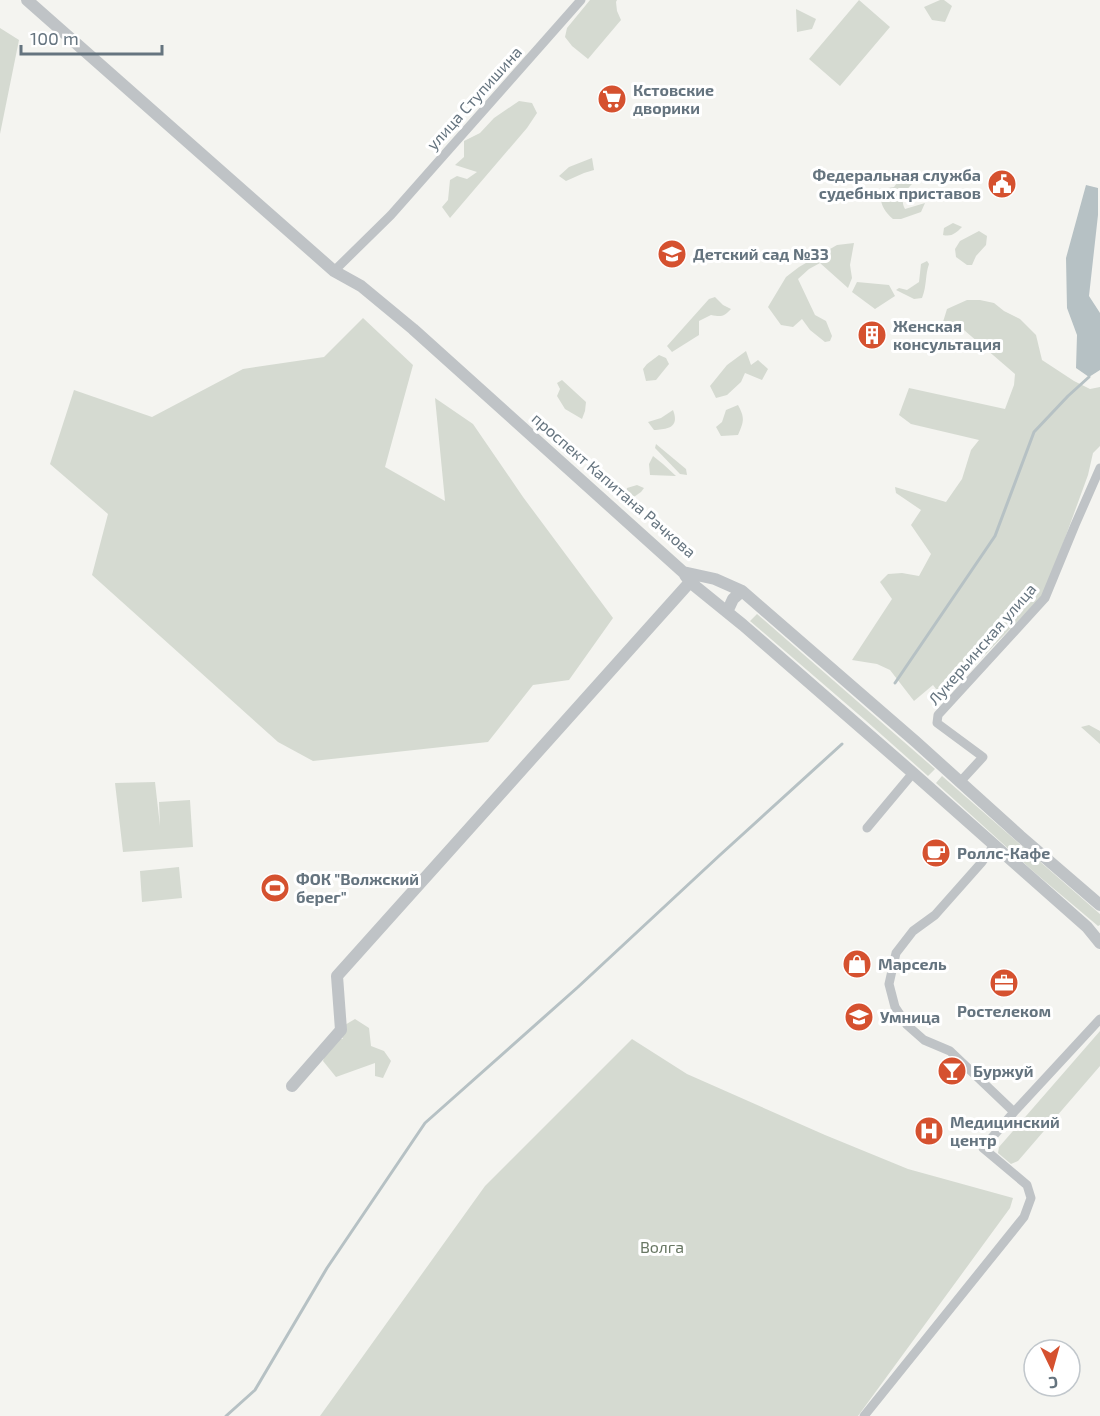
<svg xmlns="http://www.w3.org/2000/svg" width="1100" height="1416" viewBox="0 0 1100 1416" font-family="'Exo 2',sans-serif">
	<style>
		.green { fill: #d5dad1 }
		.water { fill: #b6c1c4 }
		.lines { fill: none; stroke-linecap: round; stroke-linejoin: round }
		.stream { stroke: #b6c1c4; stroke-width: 3 }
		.minor { stroke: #bfc3c6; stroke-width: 9 }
		.tertiary { stroke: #bfc3c6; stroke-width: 12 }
		.labels { text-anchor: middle; stroke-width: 6; stroke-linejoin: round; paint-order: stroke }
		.poi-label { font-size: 16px; font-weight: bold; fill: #65747f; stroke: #fff; text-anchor: start }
		.street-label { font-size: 16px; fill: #65747f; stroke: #fff }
		.park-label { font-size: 16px; fill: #687763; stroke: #fff }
	</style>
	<rect width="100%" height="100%" fill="#f4f4f0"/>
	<path class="green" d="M590 0H617L616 2 617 11 621 20 588 59 572 46 565 37 567 28Z
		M859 0 890 27 840 86 809 59Z
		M940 0H944L952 6 945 22 932 20 924 7Z
		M796 9 816 19 812 29 797 32Z
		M0 28 19 40 0 134Z
		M519 101 532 103 537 113 527 128 450 218 442 207 448 200 450 180 457 176 467 179 477 172 455 165 464 157V141L480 133 494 118Z
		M592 158 594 170 584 173 566 181 559 176 569 167Z
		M913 173 918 178C909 187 898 196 905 209L925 203 921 212 901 219H893C884 211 878 202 882 189L894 187 902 176Z
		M953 223 962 227C956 233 952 237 943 235L944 228Z
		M979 231 987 236 986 245 976 256 972 265H967L956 257 955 249 960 241Z
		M854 243 850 265 852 278 848 288 820 263 809 269 798 279 815 315 826 321 832 336 830 341 825 342 810 330 802 319 793 327 781 325 768 307 786 277 799 267 837 245Z
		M927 261 929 264C925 275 927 286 922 298L914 299 896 290 899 288 907 290 919 282 921 264Z
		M857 282 889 285 895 296 875 309 852 292Z
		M715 297 723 305 731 309C724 317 721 317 711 315L699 321V335L672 352 667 346 709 299Z
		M967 300H980L994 303 1004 311 1020 319 1036 335 1042 360 1074 381 1090 389 1100 387V446L1093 453 1088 475 1045 593 943 698 933 685 914 701 890 670 877 664 852 660 892 599 880 582 888 574 902 573 919 576 931 554 911 525 921 510 896 493 895 487 946 502 962 479 971 450 979 440 911 424 899 415 909 388 1005 409 1014 385 1015 374 964 330 943 322 947 309Z
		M363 318 413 365 385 467 445 501 435 398 473 424 523 497 613 618 569 680 533 685 488 742 313 761 278 742 92 575 108 514 50 464 74 390 152 417 243 369 324 357Z
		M746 351 751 365 758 360 768 369 762 380 745 373 741 382 727 395 716 398 710 386 727 365Z
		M659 355 666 358 669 364 656 380 646 381 643 369 647 364Z
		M562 380 586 402 585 411 582 419 565 409 557 396 560 389 557 383Z
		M738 405C745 418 744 421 738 435L721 436 716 427 722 422 726 410Z
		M673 410C680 428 667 429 654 430L648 422 661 418Z
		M656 444 686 469 687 475 680 474 655 448Z
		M653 456 663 464 676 476 650 475 649 464Z
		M637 485 644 488 641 492 631 499 626 497 627 488Z
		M757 614 935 769 928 776 865 720 750 621Z
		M1089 725 1100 731V744L1081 727Z
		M942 776 1100 914V925L1098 926 1034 872 936 783Z
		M155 782 160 826 159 802 190 800 193 847 123 852 115 783Z
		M179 867 182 898 142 902 140 871Z
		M355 1019 369 1028 371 1046 384 1051 391 1061 383 1078 375 1076V1063L336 1077 323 1061 330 1037 343 1039 338 1029Z
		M1100 1031V1066L1018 1161 1011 1164 998 1153 999 1147Z
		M632 1039 687 1074 825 1135 908 1169 1013 1198 1010 1208 858 1416H320L485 1186Z"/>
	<path class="water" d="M1086 185 1098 188V215L1089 296 1100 313V370L1089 377 1076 368 1077 335 1067 308 1066 258Z"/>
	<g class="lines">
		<path class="stream" d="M895 683 995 536 1034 432 1068 396 1089 377
			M226 1416 255 1390 327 1268 425 1123 578 987 720 855 842 744"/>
		<path class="minor" d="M334 271 391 215 581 0
			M960 782 983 757 937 723 938 715 1045 598 1075 525 1100 468
			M867 828 913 773
			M994 845 982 862 935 915 913 931 896 953 889 984 895 1007 907 1025 924 1040 950 1051 1014 1112
			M864 1416 1024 1217 1031 1198 1027 1185 983 1148 1014 1112 1100 1019"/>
		<path class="tertiary" d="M27 0 334 271 361 286 413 329 683 572 715 579 742 591 916 742 1020 836 1100 905
			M685 575 690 582 743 625 913 773 1087 927 1100 943
			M727 612 733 599 742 591
			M292 1086 341 1030 337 976 690 582"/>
	</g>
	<defs>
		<g id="supermarket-disc" transform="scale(1.5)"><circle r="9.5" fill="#d5512f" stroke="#fff"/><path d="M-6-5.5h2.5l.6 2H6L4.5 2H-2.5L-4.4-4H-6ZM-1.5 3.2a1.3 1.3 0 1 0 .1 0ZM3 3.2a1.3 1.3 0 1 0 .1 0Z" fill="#fff"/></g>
		<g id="civic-disc" transform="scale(1.5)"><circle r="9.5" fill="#d5512f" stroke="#fff"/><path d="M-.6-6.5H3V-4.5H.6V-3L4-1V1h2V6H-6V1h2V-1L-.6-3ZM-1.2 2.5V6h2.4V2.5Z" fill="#fff"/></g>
		<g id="school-disc" transform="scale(1.5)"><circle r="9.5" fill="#d5512f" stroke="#fff"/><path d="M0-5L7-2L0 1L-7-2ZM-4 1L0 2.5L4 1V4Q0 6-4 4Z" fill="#fff"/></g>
		<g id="building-disc" transform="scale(1.5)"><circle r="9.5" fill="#d5512f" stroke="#fff"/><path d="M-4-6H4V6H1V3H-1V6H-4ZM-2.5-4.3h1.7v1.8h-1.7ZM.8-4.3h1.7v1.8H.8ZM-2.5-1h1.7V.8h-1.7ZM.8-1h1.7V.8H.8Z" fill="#fff"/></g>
		<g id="cafe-disc" transform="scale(1.5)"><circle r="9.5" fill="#d5512f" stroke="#fff"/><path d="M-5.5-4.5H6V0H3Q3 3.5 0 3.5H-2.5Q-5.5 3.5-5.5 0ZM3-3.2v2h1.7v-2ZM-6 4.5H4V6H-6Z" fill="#fff"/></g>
		<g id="stadium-disc" transform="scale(1.5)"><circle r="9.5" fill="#d5512f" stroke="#fff"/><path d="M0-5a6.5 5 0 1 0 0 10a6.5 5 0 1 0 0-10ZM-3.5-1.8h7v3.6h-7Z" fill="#fff"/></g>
		<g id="shop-disc" transform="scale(1.5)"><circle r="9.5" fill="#d5512f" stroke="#fff"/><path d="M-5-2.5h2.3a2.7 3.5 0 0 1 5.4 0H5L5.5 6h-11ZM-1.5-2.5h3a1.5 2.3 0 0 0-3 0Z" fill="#fff"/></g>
		<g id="office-disc" transform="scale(1.5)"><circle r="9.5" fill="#d5512f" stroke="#fff"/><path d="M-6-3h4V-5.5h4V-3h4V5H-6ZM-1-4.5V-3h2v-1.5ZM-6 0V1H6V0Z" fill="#fff"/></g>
		<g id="bar-disc" transform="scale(1.5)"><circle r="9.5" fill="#d5512f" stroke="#fff"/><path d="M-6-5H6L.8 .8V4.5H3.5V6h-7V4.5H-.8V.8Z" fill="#fff"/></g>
		<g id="hospital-disc" transform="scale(1.5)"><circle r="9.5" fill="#d5512f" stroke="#fff"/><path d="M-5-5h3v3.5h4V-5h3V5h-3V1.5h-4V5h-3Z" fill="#fff"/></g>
	</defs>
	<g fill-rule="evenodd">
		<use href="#supermarket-disc" x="612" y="99"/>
		<use href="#civic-disc" x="1002" y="184"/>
		<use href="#school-disc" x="672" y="254"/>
		<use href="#building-disc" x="872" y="335"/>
		<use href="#cafe-disc" x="936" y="853"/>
		<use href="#stadium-disc" x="275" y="888"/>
		<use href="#shop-disc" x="857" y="964"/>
		<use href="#office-disc" x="1004" y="983"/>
		<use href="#school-disc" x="859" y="1017"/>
		<use href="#bar-disc" x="952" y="1071"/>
		<use href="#hospital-disc" x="929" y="1131"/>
	</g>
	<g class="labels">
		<g class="poi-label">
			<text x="633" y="96">Кстовские<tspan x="633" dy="18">дворики</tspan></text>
			<text x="981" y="181" text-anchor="end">Федеральная служба<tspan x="981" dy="18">судебных приставов</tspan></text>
			<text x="693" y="260">Детский сад №33</text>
			<text x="893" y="332">Женская<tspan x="893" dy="18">консультация</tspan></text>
			<text x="957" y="859">Роллс-Кафе</text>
			<text x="296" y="885">ФОК "Волжский<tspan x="296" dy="18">берег"</tspan></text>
			<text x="878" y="970">Марсель</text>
			<text x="1004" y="1017" text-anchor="middle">Ростелеком</text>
			<text x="880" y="1023">Умница</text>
			<text x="973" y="1077">Буржуй</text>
			<text x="950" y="1128">Медицинский<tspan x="950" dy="18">центр</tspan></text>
		</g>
		<g class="street-label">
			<text transform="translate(474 98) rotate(-48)" y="6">улица Ступишина</text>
			<text transform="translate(614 485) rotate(41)" y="6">проспект Капитана Рачкова</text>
			<text transform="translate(982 644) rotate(-49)" y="6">Лукерьинская улица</text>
		</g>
		<g class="park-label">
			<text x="662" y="1253">Волга</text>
		</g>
	</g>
	<g transform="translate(1052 1368) rotate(175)"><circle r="28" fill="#ffffff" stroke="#c1c7cc" stroke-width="1.5"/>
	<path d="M0-4.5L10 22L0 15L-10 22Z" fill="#d5512f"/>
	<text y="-9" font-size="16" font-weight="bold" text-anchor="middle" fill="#65747f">С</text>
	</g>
	<path d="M21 45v9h141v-9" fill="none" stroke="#65747f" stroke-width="3"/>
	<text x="30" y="45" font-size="18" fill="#65747f" stroke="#ffffff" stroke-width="4.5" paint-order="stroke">100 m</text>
</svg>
